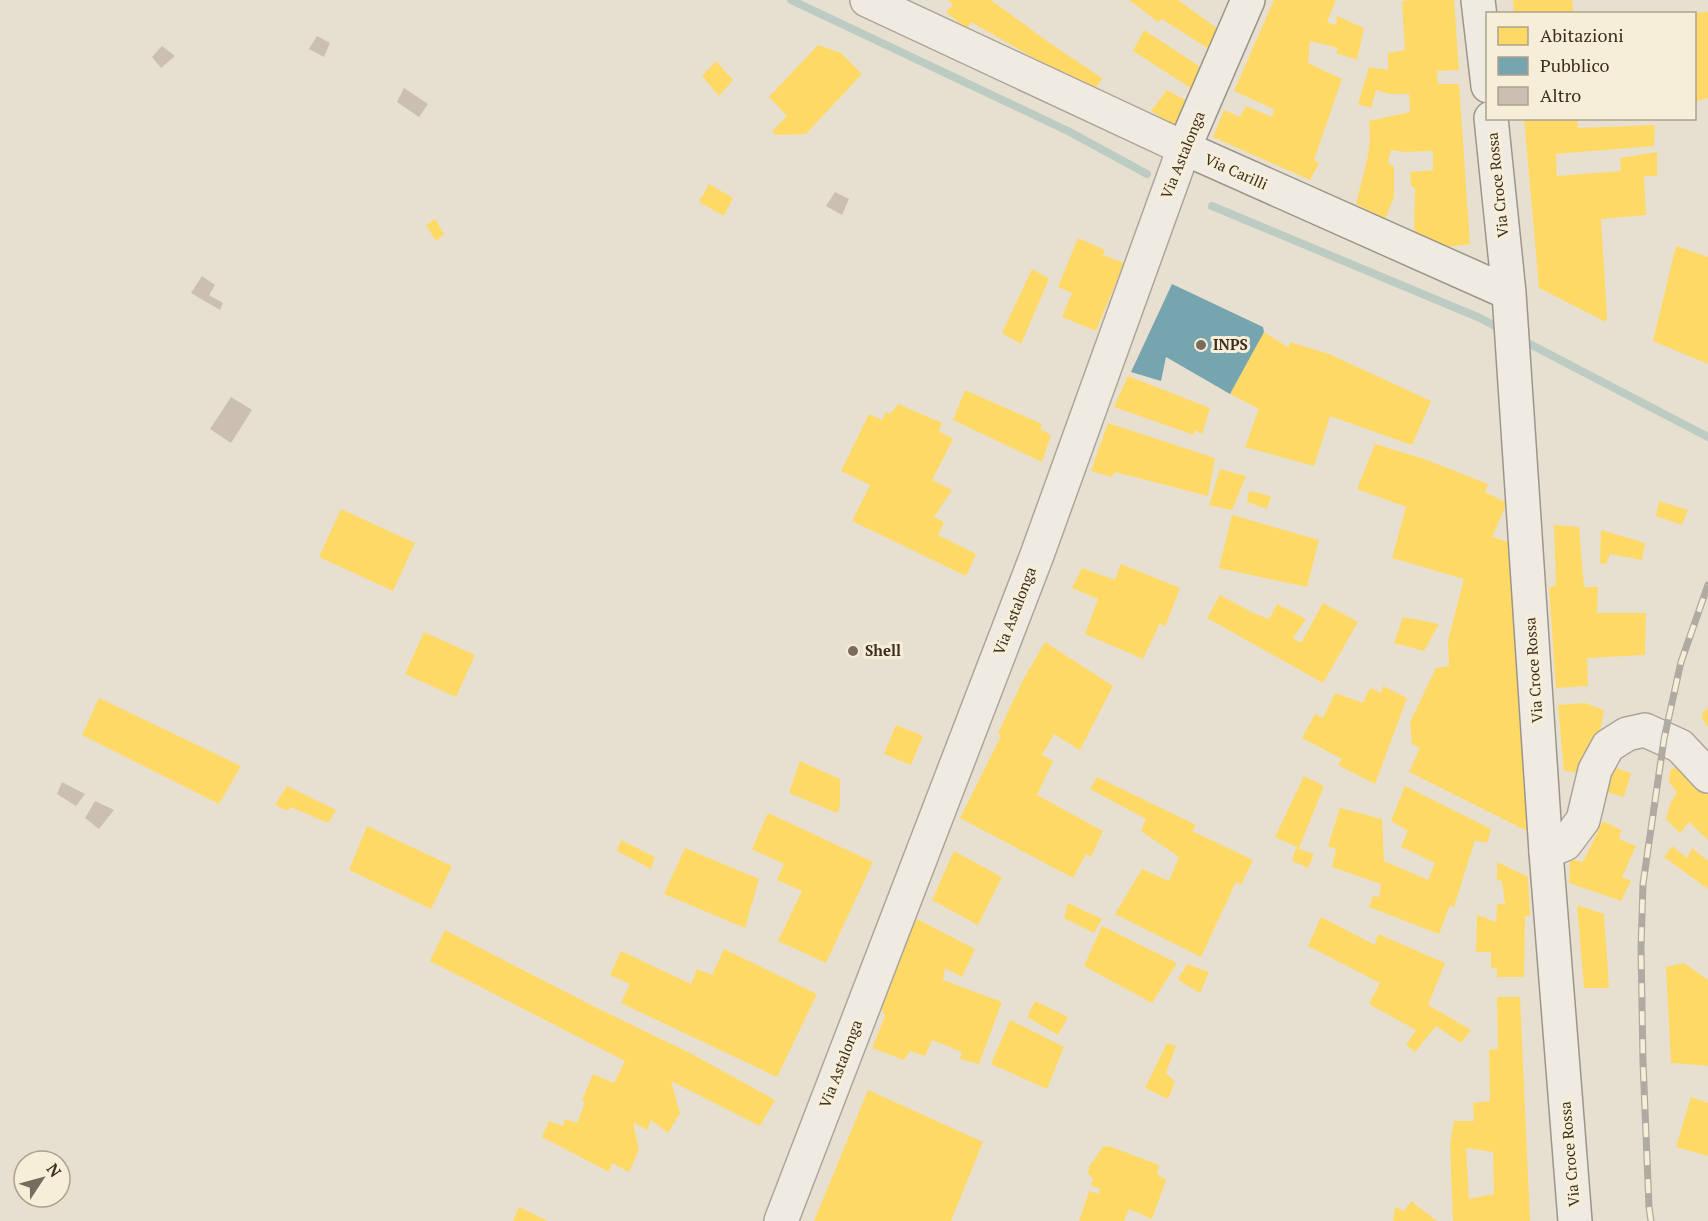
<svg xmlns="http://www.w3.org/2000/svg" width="1708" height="1221" viewBox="0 0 1708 1221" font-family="'PT Serif',serif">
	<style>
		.homes { fill: #ffd966; fill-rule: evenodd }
		.public { fill: #76a5af }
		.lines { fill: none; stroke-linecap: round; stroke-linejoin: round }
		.stream { stroke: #bcccc2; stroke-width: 8 }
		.building { fill: #cbbfb2 }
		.minor-casing { stroke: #ada599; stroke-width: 36 }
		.secondary-casing { stroke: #9c958a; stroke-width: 36 }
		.minor { stroke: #efebe3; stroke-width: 33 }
		.secondary { stroke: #efebe3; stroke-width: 33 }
		.rail-casing { stroke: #afaaa2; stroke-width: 7 }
		.rail { stroke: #f7eed8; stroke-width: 4.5; stroke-dasharray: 14; stroke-linecap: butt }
		.poi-dot { fill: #786c5e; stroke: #f7eed8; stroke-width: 2 }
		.labels { text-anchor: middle; stroke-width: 6; stroke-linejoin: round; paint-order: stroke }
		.street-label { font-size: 15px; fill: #3d2e20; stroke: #f7eed8 }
		.poi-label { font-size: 15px; font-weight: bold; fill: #3d2e20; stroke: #f7eed8; text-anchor: start }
	</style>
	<rect width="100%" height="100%" fill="#e7e0d1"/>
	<path class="homes" d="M948 0H991L1051 44 1102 78 1096 89 1078 83 971 22 967 29 946 12 953 5Z
		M1129 0H1178L1222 32 1212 51 1162 19 1158 22Z
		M1274 0H1336L1327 22 1336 25 1337 16 1364 28 1357 60 1336 53 1338 48 1310 41 1308 63 1342 79 1314 160 1319 163 1310 180 1213 137 1224 110 1240 117 1246 106 1272 117 1274 109 1234 91Z
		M1412 0H1454L1459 70 1437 71 1438 84H1459L1470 244 1446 247 1414 234 1415 188 1411 186 1410 172 1433 170V151L1403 152 1391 150 1388 163 1394 167V197L1385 219 1356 204 1368 156 1370 137 1369 121 1410 112 1409 94H1390L1376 90 1371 108 1358 104 1369 67 1388 70V53L1405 50 1402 1Z
		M1513 0H1572L1574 14H1514Z
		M1708 12V98L1694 102V13Z
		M1144 30 1205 70 1194 90 1133 51Z
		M818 45 841 53 862 74 806 134 776 135 772 131 787 116 769 97Z
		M716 61 733 80 719 96 702 76Z
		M1167 90 1191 103 1177 127 1151 111Z
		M1524 118H1577L1578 128 1655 125 1654 146 1556 154 1557 176 1621 171 1620 158 1657 152V176H1644L1646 215 1601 219 1607 317 1606 322 1539 288Z
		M709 184 733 198 724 216 699 202Z
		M435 219 444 234 436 241 426 225Z
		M1078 238 1105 250 1103 255 1124 263 1096 331 1062 317 1072 293 1058 287Z
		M1676 246 1708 257V364L1653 341Z
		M1032 269 1049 279 1021 344 1002 333Z
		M1264 332 1289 348 1290 342 1329 354 1431 401 1412 445 1330 416 1314 466 1245 447 1259 409 1230 394Z
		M1128 376 1210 408 1202 434 1194 430V435L1114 407Z
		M965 390 1042 424 1040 429 1051 435 1042 462 953 420Z
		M898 404 942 423 939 431 953 439 932 480 952 490 934 517 944 522 938 535 976 554 966 576 852 521 870 485 841 471 869 414 882 420 886 412 890 414Z
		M1108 423 1215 458 1208 496 1115 472 1112 477 1091 471Z
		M1375 444 1424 459 1488 484 1485 492 1507 503 1492 537 1509 542 1533 834 1409 772 1420 748 1412 744 1410 722 1436 668 1449 666 1448 640 1464 579 1392 558 1406 507 1357 489Z
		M1220 469 1246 476 1232 510 1209 505Z
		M1249 491 1271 496 1267 509 1247 502Z
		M1659 501 1688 510 1682 525 1656 516Z
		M341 509 415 543 393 591 319 557Z
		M1232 515 1319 540 1307 587 1219 568Z
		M1554 525 1579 527 1584 587H1598L1597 613H1646L1645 655 1587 658 1588 686 1556 688 1549 588 1556 585Z
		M1601 530 1645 543 1642 560 1610 554 1606 564 1600 563Z
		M1121 564 1180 588 1165 627 1160 623 1143 659 1085 634 1098 599 1072 588 1082 568 1115 580Z
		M1220 595 1253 613 1269 619 1277 604 1306 619 1293 638 1301 643 1323 603 1358 622 1323 683 1207 618Z
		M1403 617 1439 624 1424 651 1394 643Z
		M424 632 475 655 456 697 405 674Z
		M1045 642 1113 686 1080 750 1054 734 1042 755 1053 761 1037 795 1103 831 1091 857 1086 854 1073 878 960 818 1001 736 998 733 1023 680Z
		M1383 686 1407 698 1375 784 1338 765 1342 759 1302 738 1315 714 1323 718 1335 693 1363 703 1370 688 1381 693Z
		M99 698 241 766 219 804 82 735Z
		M1585 703 1604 710 1597 747 1589 774 1564 771 1558 705Z
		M1708 708V727L1702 719 1703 712Z
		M896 725 923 736 911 765 884 754Z
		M800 761 840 779V805L837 813 789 793Z
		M1679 765 1694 786 1698 780 1708 792V840L1689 822 1680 833 1666 819 1670 804 1677 793 1669 781 1670 770Z
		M1609 766 1631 773 1624 797 1602 791Z
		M1304 776 1324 786 1299 848 1275 837Z
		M1097 777 1196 825 1192 831 1253 860 1241 885 1236 882 1201 957 1115 914 1142 869 1169 881 1179 857 1141 831 1146 819 1090 789Z
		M287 786 336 810 328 823 291 807 288 811 275 805Z
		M1405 786 1491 829 1487 843 1475 840 1454 907 1450 905 1439 934 1369 907 1373 896 1379 897 1381 884 1332 867 1336 849 1328 846 1340 808 1382 819 1384 861 1428 880 1435 863 1401 847 1408 831 1391 821Z
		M768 813 873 862 826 963 778 941 802 891 777 880 784 864 752 849Z
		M1603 821 1621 830 1619 839 1636 846 1622 877 1631 881 1621 901 1569 883 1570 859 1583 862Z
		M367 826 452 866 431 909 349 870Z
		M621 840 655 857 651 869 617 851Z
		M1672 846 1687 858 1692 848 1708 861V889L1664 857Z
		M685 848 759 879 745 928 664 894Z
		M1296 848 1314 854 1308 868 1292 861Z
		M954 851 1002 877 978 925 932 900Z
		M1497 862 1528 877 1530 916H1525L1524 977H1497V968H1491V952H1476L1477 915 1496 922 1497 904H1505L1502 881 1497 880Z
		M1068 903 1102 919 1094 933 1064 918Z
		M1577 905 1604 914 1609 988H1584Z
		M1321 917 1375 945 1378 934 1445 963 1428 1005 1471 1030 1461 1043 1436 1026 1415 1052 1406 1045 1416 1030 1369 1004 1380 983 1308 946Z
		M917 919 975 949 962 977 945 968 943 980 1002 1002 979 1064 960 1059 962 1052 932 1040 925 1056 910 1051 904 1060 872 1048 885 1016 882 1009 899 961V955Z
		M1102 926 1177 963 1152 1003 1084 966Z
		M445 930 597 1008 692 1054 775 1100 760 1126 671 1081 680 1113 668 1133 651 1120 647 1130 633 1122 639 1150 629 1172 612 1163 609 1172 542 1137 549 1121 563 1126 565 1119 577 1123 585 1103 582 1100 593 1074 614 1083 625 1061 430 961Z
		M724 949 817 994 777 1077 621 1003 630 984 610 975 621 951 691 984 697 969 712 975Z
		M1684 963 1708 980V1066L1671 1063 1666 967Z
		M1187 964 1209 972 1200 993 1178 980Z
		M1497 997H1520L1530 1221H1453L1450 1144 1454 1121H1474L1473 1103 1490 1101 1489 1050 1498 1049ZM1466 1148 1493 1152 1494 1194 1469 1199Z
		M1035 1001 1068 1017 1058 1035 1027 1017Z
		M1010 1020 1064 1047 1047 1089 991 1064Z
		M1167 1043 1176 1046 1166 1073 1175 1082 1168 1099 1145 1088Z
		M868 1090 983 1142 951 1221H814Z
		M1691 1097 1708 1103V1156L1676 1147Z
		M1109 1146 1159 1165 1157 1174 1166 1180 1152 1219 1129 1209 1124 1221H1079L1089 1191 1099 1194 1100 1189 1091 1185 1093 1179 1088 1173 1089 1167 1103 1147Z
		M1411 1201 1437 1221H1393L1395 1207 1404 1211Z
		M519 1207 548 1221H513Z"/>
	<path class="public" d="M1172 284 1263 327 1264 332 1230 394 1166 357 1161 381 1131 372Z"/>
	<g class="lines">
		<path class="stream" d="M791 0 1068 131 1147 174
			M1212 206 1480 318 1504 331
			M1520 339 1708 437"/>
	</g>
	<path class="building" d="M317 36 330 43 324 57 309 49Z
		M162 46 175 56 161 68 152 57Z
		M404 88 428 104 419 117 397 102Z
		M835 192 849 199 842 215 826 206Z
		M202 276 215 285 209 295 223 303 220 310 191 293Z
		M231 397 252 410 231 443 210 429Z
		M62 782 85 794 76 806 57 794Z
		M95 801 114 810 99 829 85 818Z"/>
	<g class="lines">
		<g class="minor-casing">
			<path id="minor" d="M1546 852 1565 844 1583 820 1595 770 1608 746 1627 734 1645 730 1680 746 1708 776
				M781 1221 1037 555 1184 148 867 0"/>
		</g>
		<g class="secondary-casing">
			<path id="secondary" d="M1248 0 1184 148 1509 293
				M1478 0 1488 86
				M1491 118 1509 293 1546 852 1575 1221"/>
		</g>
		<use href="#minor" class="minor"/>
		<use href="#secondary" class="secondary"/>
		<g class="rail-casing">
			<path id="rail" d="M1651 1221 1649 1207 1643 1062 1641 948 1643 884 1664 739 1681 662 1708 585"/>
		</g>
		<use href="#rail" class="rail"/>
	</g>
	<g class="poi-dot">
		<circle cx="1201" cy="345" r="6"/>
		<circle cx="853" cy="651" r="6"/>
	</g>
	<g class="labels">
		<g class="street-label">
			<text transform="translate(1183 155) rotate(-68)" y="5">Via Astalonga</text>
			<text transform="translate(1236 172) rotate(24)" y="5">Via Carilli</text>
			<text transform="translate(1498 185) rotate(-96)" y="5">Via Croce Rossa</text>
			<text transform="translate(1015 611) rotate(-69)" y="5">Via Astalonga</text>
			<text transform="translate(1534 670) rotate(-94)" y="5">Via Croce Rossa</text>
			<text transform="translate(841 1064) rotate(-69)" y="5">Via Astalonga</text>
			<text transform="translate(1570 1154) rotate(-95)" y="5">Via Croce Rossa</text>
		</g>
		<g class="poi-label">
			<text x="1213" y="350">INPS</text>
			<text x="865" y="656">Shell</text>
		</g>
	</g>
	<rect x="1486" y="12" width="210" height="108" fill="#f7eed8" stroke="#ada18e" stroke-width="1.5"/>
	<rect x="1498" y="27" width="30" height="18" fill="#ffd966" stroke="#ada18e" stroke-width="1.5"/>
	<text x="1540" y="42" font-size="18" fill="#3d2e20">Abitazioni</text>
	<rect x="1498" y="57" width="30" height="18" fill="#76a5af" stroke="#ada18e" stroke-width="1.5"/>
	<text x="1540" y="72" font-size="18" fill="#3d2e20">Pubblico</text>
	<rect x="1498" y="87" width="30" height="18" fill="#cbbfb2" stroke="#ada18e" stroke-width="1.5"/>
	<text x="1540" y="102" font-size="18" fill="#3d2e20">Altro</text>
	<g transform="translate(42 1179) rotate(54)"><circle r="28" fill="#f7eed8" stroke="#ada18e" stroke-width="1.5"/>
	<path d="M0-4.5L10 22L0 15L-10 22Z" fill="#786c5e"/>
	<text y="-9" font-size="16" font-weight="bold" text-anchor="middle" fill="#3d2e20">N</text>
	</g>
</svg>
